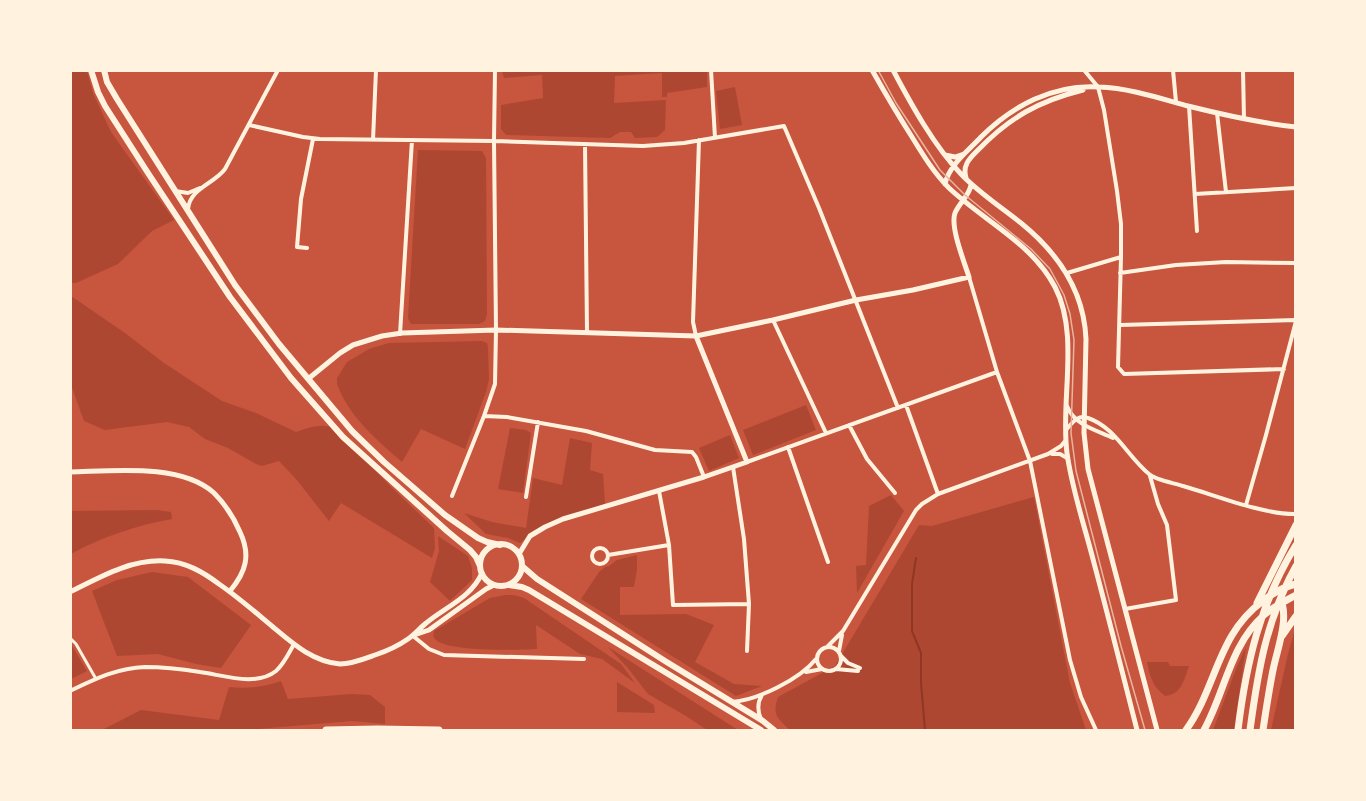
<svg xmlns="http://www.w3.org/2000/svg" width="1366" height="801" viewBox="0 0 1366 801" font-family="'Fira Sans',sans-serif">
	<style>
		.green { fill: #ae4732 }
		.lines { fill: none; stroke-linecap: round; stroke-linejoin: round }
		.stream { stroke: #8f3625; stroke-width: 2 }
		.pedestrian { stroke: #fff3e0; stroke-width: 3 }
		.minor { stroke: #fff3e0; stroke-width: 4 }
		.tertiary { stroke: #fff3e0; stroke-width: 5 }
		.secondary { stroke: #fff3e0; stroke-width: 6 }
		.trunk { stroke: #fff3e0; stroke-width: 7 }
		.tram { stroke: #e9b49f; stroke-width: 1.5 }
	</style>
	<rect width="100%" height="100%" fill="#c8553d"/>
	<path class="green" d="M70 71H87L93 93 111 132 174 220 152 231 118 264 76 283H70Z
		M502 71H707V87L667 93V97H662V73L615 76 614 103 666 100 665 130 657 137 635 138 631 132H620L610 138 506 135 501 129V105L543 98 542 75 504 78Z
		M735 87 742 125 720 129 716 91Z
		M418 150 482 151 486 158 487 314 485 321 479 324H411L408 318Z
		M71 296 125 333 164 363 222 401 256 413 296 432C309 428 322 422 335 429L390 486 434 528 435 548 432 558 341 503 329 521 296 479 279 461 262 466 256 464 228 448 205 439 189 427 167 422 105 430 84 421 71 385Z
		M482 341 487 343 488 348 489 379 486 392 465 449 421 429 402 462C377 440 349 417 337 384V378L347 362 369 349 389 343Z
		M806 405 816 430 753 455 743 430Z
		M510 428 526 430 531 433 523 493 498 489Z
		M730 435 739 458 709 471 699 448Z
		M570 438 592 443 590 470 603 474 605 504 541 527 520 543 508 538 486 534 464 513 492 522 526 528 533 478 562 485Z
		M891 495 904 511 857 593 856 566 866 565 869 506Z
		M1034 497 1070 683 1086 730H790C777 718 772 715 778 697L835 666 919 525 932 526Z
		M157 510 171 512 172 519C138 525 101 537 71 554V511Z
		M438 536 468 556 472 568V580L450 601 430 582 439 551Z
		M637 555V570L634 587H620V615L686 614 714 625 695 662 734 684 762 686 736 696 581 599 599 572 605 567 609 566 617 560Z
		M152 572 188 577 251 625 221 668 196 664 158 654 117 656 92 591 117 580Z
		M505 595H514L524 598 621 664 635 683 602 659 580 654 536 625 537 649C519 650 445 652 435 639 432 636 434 634 434 631L490 598Z
		M1295 629V730H1271L1288 654Z
		M71 644 87 671 71 679H70Z
		M608 647 738 730H707L686 716 648 694 627 667Z
		M1246 647 1234 730H1213L1236 669Z
		M1147 662H1168L1170 666H1189C1184 680 1182 694 1165 696 1153 687 1150 677 1147 662Z
		M281 681 288 699 352 694 370 695 385 707V724L352 721 269 728 249 730H102L141 710 219 720 229 687C248 689 263 687 281 681Z
		M617 682 654 705 655 713 617 712Z"/>
	<g class="lines">
		<path class="stream" d="M916 558 912 584V631L921 653V683L925 730"/>
		<path class="pedestrian" d="M70 638 76 644 96 679"/>
		<path class="minor" d="M711 70 715 138
			M1084 70 1098 87 1104 110 1117 191 1121 224V257L1118 367 1124 374 1284 369
			M1173 70 1176 102
			M1243 70 1244 119
			M1189 106 1197 231
			M1217 113 1226 192
			M249 125 303 137 320 139 494 141 643 146 684 143 784 126 819 208 898 408
			M373 140 376 70
			M585 144 587 332
			M175 191 188 193 200 188
			M1195 194 1296 188
			M188 209C190 188 214 184 225 169L278 70
			M307 248 297 247 301 199 313 139
			M1067 273 1121 257
			M1120 273 1176 265 1226 262 1296 263
			M969 277 997 372 1030 461 1070 660 1081 697 1096 730
			M773 320 826 433
			M1120 325 1296 320
			M400 334 412 140
			M696 336 693 322 699 140
			M906 405 938 494
			M1067 406C1074 425 1096 430 1113 438
			M484 416 507 417 586 431 655 450 692 452 696 457 704 477
			M849 425 867 459 895 493
			M1066 430C1072 423 1078 414 1088 418 1115 427 1128 457 1149 474 1155 480 1174 483 1183 486 1215 495 1262 514 1294 514
			M788 447 828 562
			M1052 454H1060L1067 458
			M747 462 997 372
			M733 467 744 539 749 604 747 651
			M659 491 669 545 673 605 749 604
			M452 496 484 416 495 384 496 330 494 141 495 70
			M526 497 538 422
			M1246 505 1266 435 1296 321
			M592 556a8 8 0 1 1 16 0a8 8 0 1 1-16 0Z
			M608 555 669 545
			M1125 609 1176 600 1167 525 1158 504 1150 476
			M413 636 429 649 444 655 584 659
			M828 646 843 631 916 510 922 504 938 494 1048 454 1061 446 1066 440
			M817 659a12 12 0 1 1 24 0a12 12 0 1 1-24 0Z
			M839 651 842 635
			M841 656 848 663 860 668
			M836 669 858 671
			M806 672 822 669
			M70 691C95 679 117 668 145 667 163 667 181 669 200 672 223 675 256 687 276 671 284 664 289 653 294 644
			M732 702C758 700 800 679 816 659
			M761 719C757 710 757 703 762 695"/>
		<path class="tertiary" d="M872 70C885 93 898 115 912 137 923 155 934 173 949 188 984 221 1032 243 1055 287 1080 335 1060 401 1067 453 1072 490 1085 527 1094 563 1109 619 1123 675 1137 730
			M893 70C911 104 934 146 961 174 979 193 1001 207 1021 223 1058 253 1084 291 1086 339L1084 433 1088 469 1157 730
			M945 155 955 157 964 154
			M966 178C962 165 970 158 978 150 1010 117 1039 101 1083 90
			M945 184C949 165 969 150 981 137 1012 106 1053 84 1099 87 1129 88 1159 98 1188 106 1224 115 1259 123 1296 127
			M308 379 340 353 353 345 382 336 402 333 496 330 696 336 773 320 856 300 913 290 969 277C964 261 950 227 955 213 960 202 969 196 971 185
			M70 472C113 471 181 463 214 493 225 504 234 518 240 532 251 555 246 572 230 591
			M519 554 530 536 545 527 563 519 704 477 747 462 696 336
			M70 592C100 577 131 559 165 561 186 562 203 572 219 584 238 597 255 612 273 627 292 643 313 662 340 664 352 664 364 659 375 655 387 651 398 646 408 639 414 635 419 629 425 624 445 607 471 598 482 573
			M414 635 429 630 486 589 494 585"/>
		<path class="secondary" d="M91 70 98 92 105 106 148 173 230 297 291 378 343 437 447 531 470 550 476 557 480 566
			M104 70 107 82 117 99 235 285 279 344 352 431 384 462 445 515 478 538 487 542 500 545
			M480 565a21 21 0 1 1 42 0a21 21 0 1 1-42 0Z
			M522 566 537 579 665 661 763 721 774 730
			M509 585 522 587 529 590 761 730"/>
		<path class="trunk" d="M1257 603 1296 525
			M1282 636 1296 616
			M326 730 377 729 439 730
			M1186 730C1217 687 1217 634 1263 601 1273 593 1283 587 1296 584
			M1204 730C1225 692 1230 645 1264 615 1273 607 1285 601 1296 595
			M1238 730C1246 664 1260 603 1296 545
			M1250 730C1258 671 1266 620 1296 566
			M1263 730C1266 710 1269 690 1273 670 1277 650 1289 619 1281 601"/>
		<path class="tram" d="M878 70 896 103 940 170 965 195 1031 249 1050 269 1064 295 1070 314 1074 340 1071 433 1076 471 1121 646 1145 730"/>
	</g>
	<rect width="1366" height="801" fill="none" stroke="#fff3e0" stroke-width="144"/>
</svg>
